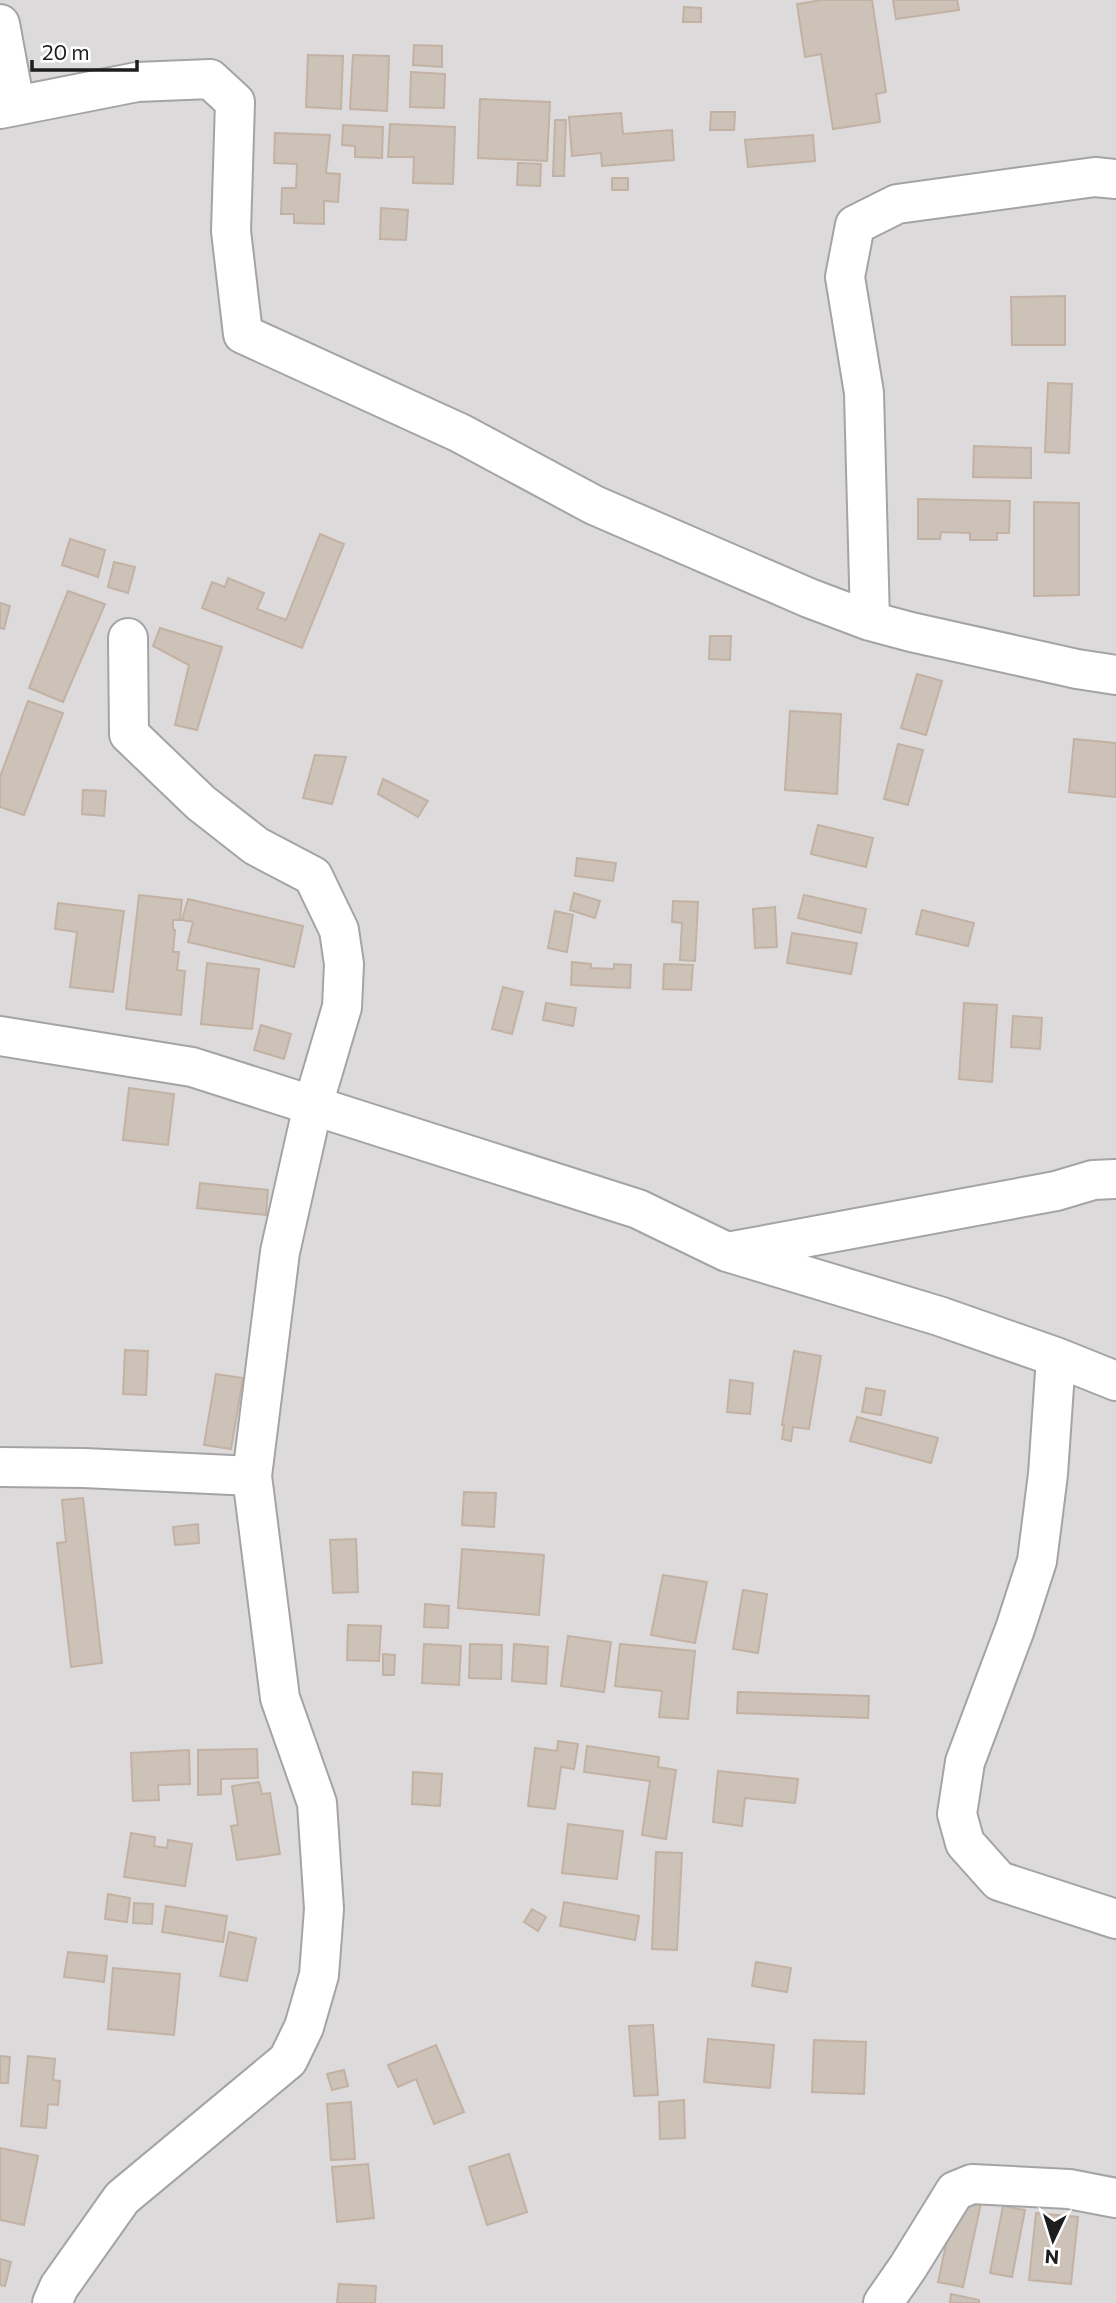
<svg xmlns="http://www.w3.org/2000/svg" width="1116" height="2303" viewBox="0 0 1116 2303" font-family="Commissioner,sans-serif">
	<style>
		.residential { fill: #dcdada }
		.building { fill: #ccc2b8; stroke: #c3b2a3; stroke-width: 2 }
		.lines { fill: none; stroke-linecap: round; stroke-linejoin: round }
		.minor-casing { stroke: #a4a4a4; stroke-width: 42 }
		.minor { stroke: #fff; stroke-width: 38 }
	</style>
	<rect width="100%" height="100%" fill="#f0ece2"/>
	<path class="residential" d="M0 0H1116V2303H0Z"/>
	<path class="building" d="M822 0H872L886 92 876 94 880 122 833 129 821 54 805 57 797 4Z
		M893 0H957L959 10 896 19Z
		M684 7 701 8V22H683Z
		M414 45 442 46V67L413 65Z
		M308 55 343 56 341 109 306 107Z
		M353 55 389 56 387 111 350 109Z
		M411 72 445 74 444 108 410 107Z
		M480 99 550 102 547 161 478 158Z
		M711 112H735L734 130H710Z
		M621 113 623 134 672 130 674 160 602 166 601 153 572 156 569 117Z
		M555 120H566L564 176H553Z
		M390 124 455 127 453 184 413 183 414 157H388Z
		M343 125 383 127 382 158 355 157V146L342 145Z
		M275 133 330 135 326 173 340 174 338 202 324 201V224L294 223V214H281L282 188H296L297 164 274 163Z
		M813 135 815 161 748 167 745 140Z
		M518 163 541 164 540 186 517 185Z
		M612 178H628V190H612Z
		M381 208 408 210 406 240 380 239Z
		M1065 296V345H1012L1011 297Z
		M1048 383 1072 384 1069 453 1045 452Z
		M974 446 1031 448V478L973 477Z
		M918 499 1010 501 1009 533H997V540H970V533L941 532 940 539H918Z
		M1034 502 1079 503V595L1034 596Z
		M320 534 344 544 302 648 202 608 212 582 225 587 228 578 264 593 257 609 286 620Z
		M70 539 105 550 98 577 62 565Z
		M114 562 135 567 128 593 108 587Z
		M68 591 105 604 63 702 29 688Z
		M0 603 10 606 4 629 0 628Z
		M160 628 222 647 197 730 175 725 189 665 153 646Z
		M710 636H731L730 660 709 659Z
		M917 674 942 681 926 735 901 728Z
		M28 701 63 713 24 815 0 807V777Z
		M790 711 841 714 837 794 785 790Z
		M1074 739 1116 743V797L1069 792Z
		M898 744 923 750 908 805 884 799Z
		M315 755 346 757 332 804 303 798Z
		M383 779 428 801 418 817 378 794Z
		M83 790 106 791 104 816 82 814Z
		M818 825 873 838 866 867 811 854Z
		M577 858 616 863 613 881 575 876Z
		M574 893 600 901 595 918 570 910Z
		M139 895 182 900 180 920H173V930H175L173 952H179L177 970 185 971 181 1015 126 1009Z
		M804 895 866 909 861 933 798 918Z
		M188 899 303 926 294 967 188 942 193 922 182 920Z
		M673 901 698 902 695 961 680 960 682 923 672 922Z
		M58 903 124 911 113 992 70 987 77 932 55 929Z
		M775 907 777 947 755 948 753 909Z
		M922 910 974 923 968 946 916 934Z
		M555 911 573 915 567 952 548 948Z
		M792 933 857 943 851 974 787 963Z
		M572 962 591 964V968L614 969V964L631 965 630 988 571 985Z
		M207 963 259 969 252 1029 201 1024Z
		M664 964 693 965 691 990 663 989Z
		M503 987 523 992 512 1034 492 1029Z
		M546 1003 576 1008 573 1026 543 1020Z
		M964 1003 997 1005 992 1082 959 1079Z
		M1013 1016 1042 1018 1040 1049 1011 1047Z
		M261 1025 291 1034 284 1059 254 1050Z
		M129 1088 174 1094 168 1145 123 1140Z
		M200 1183 268 1190 266 1215 197 1208Z
		M125 1350 148 1351 146 1395 123 1394Z
		M794 1351 821 1356 809 1429 793 1427 791 1441 782 1439 784 1425H782Z
		M216 1374 243 1378 231 1449 204 1445Z
		M730 1380 753 1383 750 1414 727 1412Z
		M866 1388 885 1391 881 1415 862 1412Z
		M857 1417 938 1438 931 1463 850 1441Z
		M464 1492 496 1493 494 1527 462 1525Z
		M83 1498 102 1663 71 1667 57 1543 66 1542 62 1500Z
		M198 1524 199 1543 175 1545 173 1527Z
		M356 1539 358 1592 333 1593 330 1540Z
		M462 1549 544 1555 539 1615 458 1608Z
		M663 1575 707 1582 695 1643 651 1635Z
		M743 1590 767 1594 758 1653 733 1649Z
		M425 1604 449 1606 448 1628 424 1627Z
		M348 1625 381 1626 379 1661 347 1660Z
		M568 1636 611 1642 604 1692 561 1686Z
		M424 1644 461 1646 459 1685 422 1683Z
		M470 1644 502 1645 501 1679 469 1678Z
		M514 1644 548 1647 546 1684 512 1681Z
		M620 1644 695 1651 688 1719 659 1717 662 1691 615 1686Z
		M383 1654 395 1655 394 1675H383Z
		M738 1692 869 1696 868 1718 737 1713Z
		M558 1741 578 1744 574 1769 561 1767 555 1809 528 1806 535 1748 557 1751Z
		M587 1746 659 1757 658 1767 676 1770 666 1839 642 1835 650 1781 584 1772Z
		M257 1749 258 1778 221 1779V1794L198 1795V1750Z
		M189 1750 190 1784 158 1785 159 1800 133 1801 131 1753Z
		M718 1771 798 1779 795 1803 745 1798 742 1826 713 1822Z
		M413 1772 442 1774 440 1806 412 1804Z
		M259 1782 262 1794 270 1793 280 1854 237 1860 231 1826 238 1825 232 1786Z
		M568 1824 623 1831 617 1879 562 1873Z
		M131 1833 155 1837 154 1846 167 1848 168 1840 192 1844 185 1886 124 1877Z
		M656 1852 682 1853 677 1950 652 1949Z
		M108 1894 130 1898 127 1922 105 1919Z
		M564 1902 639 1916 635 1940 560 1926Z
		M134 1903 153 1904 152 1924 133 1923Z
		M166 1906 227 1916 223 1942 162 1932Z
		M532 1909 546 1917 538 1931 524 1922Z
		M229 1932 256 1938 247 1981 220 1976Z
		M68 1952 107 1956 104 1982 64 1977Z
		M756 1962 791 1968 787 1992 752 1986Z
		M113 1968 180 1974 174 2035 108 2029Z
		M653 2025 658 2095 634 2096 629 2026Z
		M708 2039 774 2045 770 2088 704 2082Z
		M814 2040 866 2042 864 2094 812 2092Z
		M436 2045 464 2112 434 2124 416 2079 398 2087 388 2065Z
		M0 2056 10 2057 8 2083H0Z
		M28 2056 55 2059 53 2080 60 2081 58 2105 48 2104 46 2128 21 2126Z
		M344 2070 348 2086 332 2090 327 2074Z
		M684 2100 685 2138 660 2139 659 2102Z
		M351 2102 355 2159 331 2160 327 2104Z
		M0 2148 38 2156 24 2225 0 2220Z
		M509 2154 527 2212 487 2225 469 2167Z
		M368 2164 374 2218 337 2222 332 2167Z
		M956 2198 981 2203 963 2287 938 2282Z
		M1003 2206 1025 2210 1012 2277 990 2273Z
		M1036 2213 1078 2217 1071 2284 1029 2280Z
		M0 2259 11 2262 5 2286 0 2285Z
		M339 2284 376 2286 375 2303H337Z
		M951 2294 979 2300V2303H950Z"/>
	<g class="lines">
		<g class="minor-casing">
			<path id="minor" d="M0 24 15 105
				M0 109 137 82 210 79 235 102 231 231 243 334 460 433 594 505 809 598 870 621 911 632 1077 669 1116 675
				M870 621 864 393 845 277 855 225 897 204 1095 177 1116 179
				M0 1036 192 1067 638 1209 727 1252 939 1316 1056 1357 1116 1381
				M733 1251 1056 1191 1093 1180 1116 1179
				M1056 1357 1048 1474 1037 1561 1015 1629 965 1762 957 1814 965 1843 999 1881 1116 1919
				M0 1467 84 1468 252 1476
				M52 2303 59 2287 122 2198 288 2060 304 2027 319 1975 324 1909 317 1803 280 1698 252 1476 280 1252 313 1105 342 1007 344 964 339 930 313 876 256 846 201 803 129 734 128 638
				M883 2303 908 2267 955 2191 972 2184 1069 2189 1116 2198"/>
		</g>
		<use href="#minor" class="minor"/>
	</g>
	<g transform="translate(1053 2240) rotate(184)" stroke="#ffffff" stroke-width="5" paint-order="stroke">
	<path d="M0-5L12 26L0 18L-12 26Z" fill="#1d1d1d"/>
	<text y="-10" font-size="19" font-weight="bold" text-anchor="middle" fill="#1d1d1d">N</text>
	</g>
	<path d="M32 60v10h105v-10" fill="none" stroke="#1d1d1d" stroke-width="3.5"/>
	<text x="42" y="60" font-size="21" fill="#1d1d1d" stroke="#ffffff" stroke-width="5" paint-order="stroke">20 m</text>
</svg>
